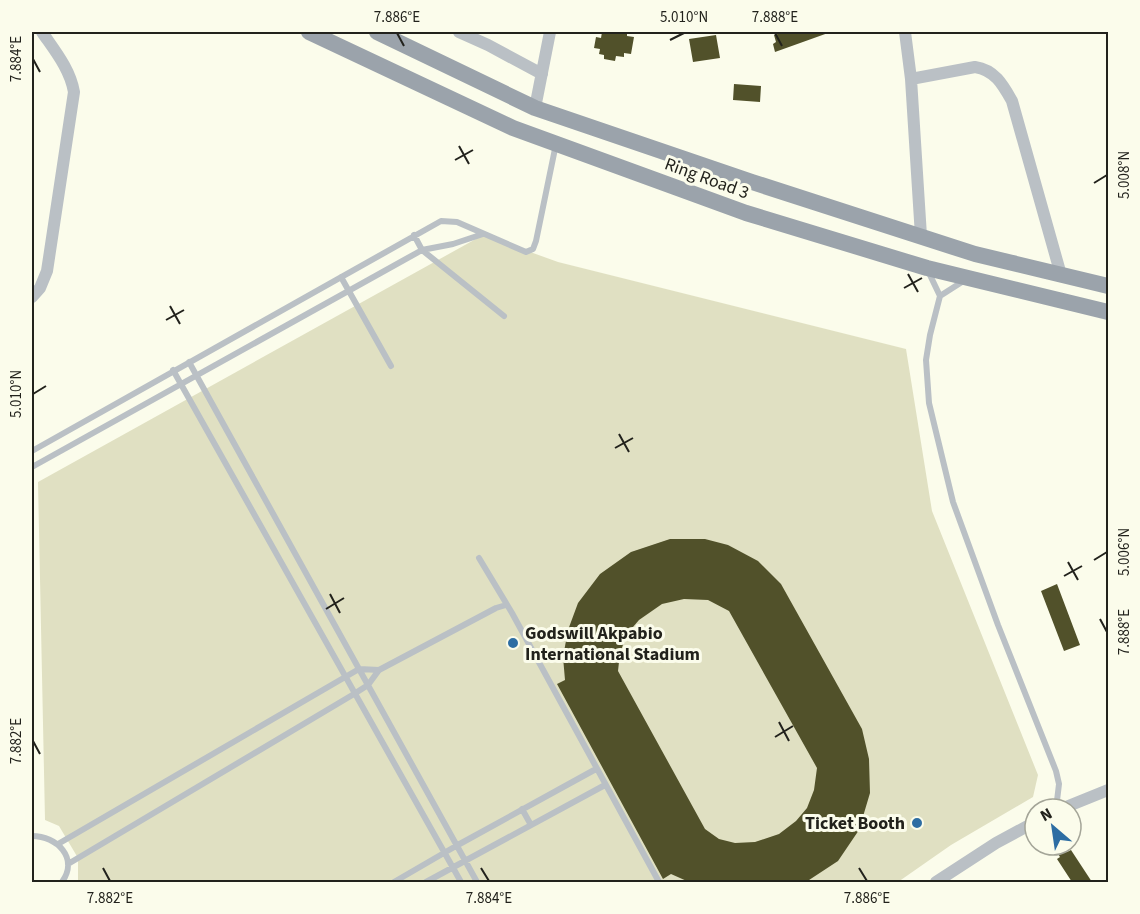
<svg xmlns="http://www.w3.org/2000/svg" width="1140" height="914" viewBox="0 0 1140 914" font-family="'Source Sans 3',sans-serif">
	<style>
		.green { fill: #e0e0c2 }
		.building { fill: #51512a; fill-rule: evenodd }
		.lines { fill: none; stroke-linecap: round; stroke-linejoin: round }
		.service { stroke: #bac0c5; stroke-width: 6 }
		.minor { stroke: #bac0c5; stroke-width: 12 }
		.secondary { stroke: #9ba3ab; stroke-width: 16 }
		.ticks { fill: none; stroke: #22221c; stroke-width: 2 }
		.poi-dot { fill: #2d6da3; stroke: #fbfceb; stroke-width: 2 }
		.labels { text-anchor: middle; stroke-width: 6; stroke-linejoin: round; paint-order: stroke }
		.street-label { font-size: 18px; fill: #22221c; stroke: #fbfceb }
		.poi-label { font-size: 18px; font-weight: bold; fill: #22221c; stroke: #fbfceb; text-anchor: start }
		.neatline { fill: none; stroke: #22221c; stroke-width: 2 }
		.ticks-label { font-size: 15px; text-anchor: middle; fill: #22221c }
	</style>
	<rect width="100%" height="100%" fill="#fbfceb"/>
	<path class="green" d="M483 235 558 262 906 349 932 511 1038 775 1033 797 951 845 898 882H78V858L59 826 45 820 38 482Z"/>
	<path class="building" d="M602 32H627V36L634 37 631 54 624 53V57L616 56 615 61 604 59V55L599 54 600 49 594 48 596 37 601 38Z
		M785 32H827L828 33 775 52 773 44 776 42 774 35Z
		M716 35 720 58 693 62 689 39Z
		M734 84 761 86 760 102 733 100Z
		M670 539H705L728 545 758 561 781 584 862 729 869 759 870 793 859 830 838 861 806 882H689L671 874 663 879 557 684 565 680 563 657 568 630 578 603 600 574 631 552ZM684 599 708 600 729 611 817 768 814 790 807 808 796 821 779 834 755 842 735 843 719 839 705 829 618 671 620 653 627 634 639 620 662 604Z
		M1057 584 1080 645 1064 651 1041 591Z
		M1063 847 1067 852 1071 850 1092 882H1072L1057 859 1060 857 1056 851Z"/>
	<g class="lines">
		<path class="service" d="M414 235 422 250 504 316
			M929 273 940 296
			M341 277 391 366
			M965 280 940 296 930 335 926 360 929 403 953 502 998 625 1056 771 1059 784 1056 809
			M189 362 477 882
			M173 370 461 882
			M32 451 441 221 457 222 526 252 533 249 536 241 556 144
			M32 467 422 250 453 244 483 234
			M479 558 512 613 659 882
			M522 809 531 825
			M32 836C57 836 79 858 62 882
			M58 844 359 669 379 670
			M68 864 354 694 368 685 379 670 496 608 506 605
			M394 882 456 846 596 769
			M426 882 605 785"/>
		<path class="minor" d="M459 32 488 45 542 74
			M905 32 911 79 921 236
			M911 79 975 67C995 70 1003 85 1012 101L1061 275
			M535 108 550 32
			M32 297 40 288 47 271 74 92C70 69 55 51 42 32
			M1061 809 1108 790
			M936 882 996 843 1035 822"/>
		<path class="secondary" d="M309 32 513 128 746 213 927 268 1108 312
			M377 32 535 108 752 182 975 254 1108 286"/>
	</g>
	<path class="ticks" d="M397 33 404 46M775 33 782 46M670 40 684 33M33 59 40 72M459 146 469 164M455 160 473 150M1094 183 1107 175M908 274 918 292M904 288 922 278M170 306 180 324M166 320 184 310M33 394 46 386M619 434 629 452M615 448 633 438M1094 560 1107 552M1068 562 1078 580M1064 576 1082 566M330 594 340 613M326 609 344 598M1100 619 1107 632M779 722 789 741M775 737 793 726M33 741 40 754M103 868 110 881M481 868 489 881M859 868 867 881"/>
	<g class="poi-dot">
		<circle cx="513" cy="643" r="6"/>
		<circle cx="917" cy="823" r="6"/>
	</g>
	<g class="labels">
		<g class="street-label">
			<text transform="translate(707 178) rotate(20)" y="6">Ring Road 3</text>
		</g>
		<g class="poi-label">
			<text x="525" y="639">Godswill Akpabio<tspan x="525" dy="21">International Stadium</tspan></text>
			<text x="905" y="829" text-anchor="end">Ticket Booth</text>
		</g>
	</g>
	<rect width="1140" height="914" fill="none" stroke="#fbfceb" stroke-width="66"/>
	<g transform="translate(1053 827) rotate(331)"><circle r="28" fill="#fbfceb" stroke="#a4a598" stroke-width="1.5"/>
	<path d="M0-4.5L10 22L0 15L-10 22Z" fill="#2d6da3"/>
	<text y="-9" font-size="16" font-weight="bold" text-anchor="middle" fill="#22221c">N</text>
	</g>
	<rect x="33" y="33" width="1074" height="848" class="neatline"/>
	<g class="ticks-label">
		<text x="397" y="22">7.886°E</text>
		<text x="684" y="22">5.010°N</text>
		<text x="775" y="22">7.888°E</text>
		<text transform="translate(16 59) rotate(-90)" y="5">7.884°E</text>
		<text transform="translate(1124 175) rotate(-90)" y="5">5.008°N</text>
		<text transform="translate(16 394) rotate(-90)" y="5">5.010°N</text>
		<text transform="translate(1124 552) rotate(-90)" y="5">5.006°N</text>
		<text transform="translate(1124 632) rotate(-90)" y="5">7.888°E</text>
		<text transform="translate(16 741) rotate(-90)" y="5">7.882°E</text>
		<text x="110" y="903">7.882°E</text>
		<text x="489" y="903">7.884°E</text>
		<text x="867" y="903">7.886°E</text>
	</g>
</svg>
